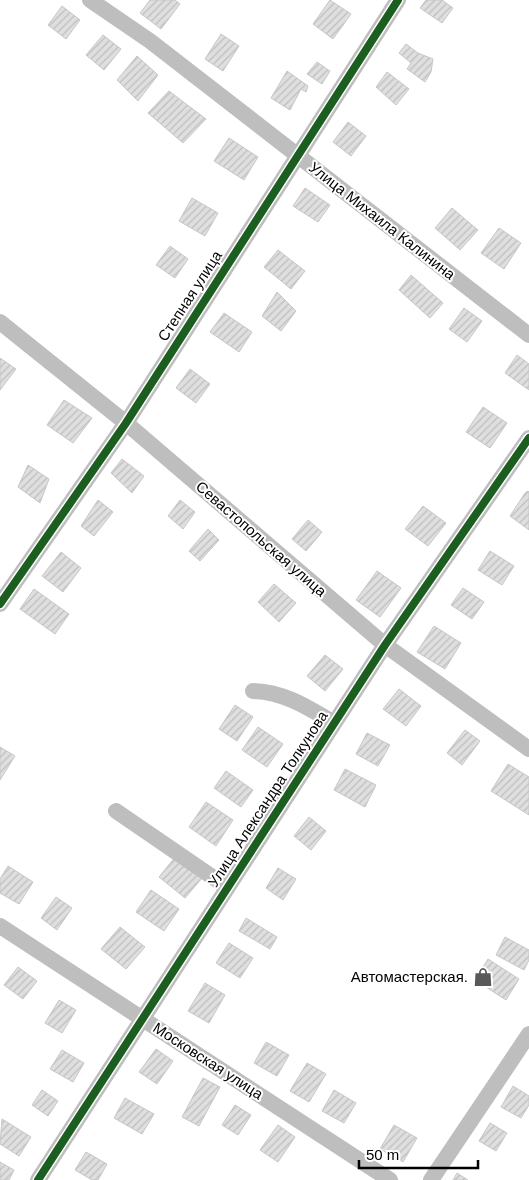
<svg xmlns="http://www.w3.org/2000/svg" width="529" height="1180" viewBox="0 0 529 1180" font-family="Helvetica,sans-serif">
	<style>
		.building { fill: url(#building-hatch); stroke: #c7c7c7 }
		.lines { fill: none; stroke-linecap: round; stroke-linejoin: round }
		.minor { stroke: #bebebe; stroke-width: 16 }
		.cycleway-casing { stroke: #fff; stroke-width: 11 }
		.cycleway { stroke: #1b5e20; stroke-width: 8 }
		.labels { text-anchor: middle; stroke-width: 4; stroke-linejoin: round; paint-order: stroke }
		.street-label { font-size: 15px; fill: #000; stroke: #fff }
		.poi-label { font-size: 15px; fill: #000; stroke: #fff; text-anchor: end }
	</style>
	<defs>
		<pattern id="building-hatch" width="6" height="6" patternUnits="userSpaceOnUse" patternTransform="scale(1.25)"><rect width="6" height="6" fill="#dfdfdf"/><path d="M-1 1l2-2M0 6l6-6M5 7l2-2" fill="none" stroke="#bebebe"/></pattern>
	</defs>
	<rect width="100%" height="100%" fill="#fff"/>
	<path class="building" d="M150 0H175L180 4 161 29 140 13Z
		M330 0 351 14 333 39 313 24Z
		M426 0H442L453 8 442 23 420 8Z
		M62 6 80 20 66 39 48 25Z
		M221 34 239 46 223 71 205 59Z
		M103 35 121 49 104 70 86 55Z
		M406 44 418 53 433 59 431 72 425 82 407 69 411 63 399 53Z
		M137 56 158 75 138 101 117 80Z
		M317 62 330 71 322 84 307 74Z
		M287 71 308 86 306 92 301 89 290 110 271 98Z
		M387 72 409 89 396 105 376 87Z
		M169 91 206 119 183 143 148 113Z
		M348 122 366 136 351 156 333 142Z
		M229 138 258 157 244 180 214 161Z
		M305 188 330 205 318 222 293 206Z
		M192 198 218 213 205 236 179 221Z
		M452 208 478 230 460 250 435 228Z
		M499 228 521 243 504 269 481 253Z
		M170 246 188 259 175 278 156 265Z
		M278 250 305 271 291 289 264 267Z
		M411 275 443 303 430 318 399 290Z
		M277 292 296 311 281 331 262 316Z
		M464 308 482 321 467 342 449 329Z
		M224 313 252 332 239 352 210 332Z
		M517 355 529 364V390L505 373Z
		M0 358 16 369 0 390Z
		M190 369 210 384 196 403 176 388Z
		M64 400 92 418 73 443 47 425Z
		M483 407 507 423 490 448 466 432Z
		M122 459 144 476 132 493 111 473Z
		M28 465 49 479 40 503 18 487Z
		M528 491 529 492V530L510 516 525 493Z
		M98 500 113 512 94 536 81 526Z
		M180 500 195 512 183 529 168 516Z
		M423 506 446 523 428 546 405 529Z
		M308 520 322 532 306 551 292 539Z
		M208 529 219 540 200 561 189 551Z
		M490 551 514 566 502 585 478 570Z
		M61 552 81 568 63 592 42 576Z
		M377 571 401 588 380 617 356 600Z
		M274 584 296 603 279 622 258 602Z
		M463 588 484 602 472 619 451 605Z
		M34 589 69 614 55 634 20 609Z
		M434 626 461 643 445 669 417 652Z
		M325 655 343 669 325 691 307 676Z
		M399 689 421 706 406 726 383 709Z
		M235 705 253 717 237 741 219 729Z
		M258 727 283 744 267 767 242 750Z
		M465 730 480 741 462 765 447 753Z
		M367 733 390 745 378 766 356 754Z
		M0 747 15 756 0 780Z
		M508 764 529 777V815L491 791Z
		M345 769 376 785 365 807 334 790Z
		M226 771 253 790 241 807 214 788Z
		M206 802 233 820 216 846 189 827Z
		M309 817 326 831 311 850 294 836Z
		M176 856 203 877 185 898 159 877Z
		M8 866 33 882 19 904 0 893V879Z
		M278 868 296 879 283 900 266 888Z
		M151 890 179 909 164 931 136 912Z
		M56 897 72 908 57 930 41 918Z
		M246 918 277 937 270 949 239 931Z
		M120 927 145 947 126 969 101 949Z
		M505 937 529 950V960L524 970 496 955Z
		M229 943 253 958 240 978 216 963Z
		M488 959 519 979 506 1000 475 980Z
		M18 967 37 981 23 999 4 985Z
		M205 983 225 995 209 1023 188 1011Z
		M59 1000 76 1010 62 1033 45 1023Z
		M266 1042 289 1055 277 1076 254 1063Z
		M156 1049 173 1061 157 1084 139 1072Z
		M62 1050 84 1063 73 1082 50 1069Z
		M307 1063 326 1074 309 1102 290 1091Z
		M203 1078 220 1087 199 1126 182 1117Z
		M513 1086 529 1096V1105L521 1118 501 1107Z
		M42 1090 58 1101 48 1116 32 1105Z
		M334 1090 356 1103 344 1123 322 1111Z
		M125 1098 154 1114 142 1134 114 1118Z
		M235 1105 251 1115 238 1135 222 1125Z
		M2 1119 31 1137 19 1156 0 1144Z
		M490 1123 507 1133 496 1151 479 1141Z
		M278 1125 295 1137 278 1162 260 1150Z
		M394 1125 417 1138 403 1162 380 1149Z
		M86 1152 107 1164 98 1180H92L75 1170Z
		M0 1162 14 1170 9 1180H0Z
		M457 1173 468 1180H453Z"/>
	<g class="lines">
		<path class="minor" d="M90 0 150 41 529 335
			M0 322 126 423 385 645 529 749
			M0 604 126 423 398 0
			M253 691C284 692 307 707 334 723
			M116 811 227 887
			M0 926 390 1180
			M38 1180 385 645 529 438
			M431 1180 529 1034"/>
		<g class="cycleway-casing">
			<path id="cycleway" d="M0 604 126 423 398 0
				M38 1180 385 645 529 438"/>
		</g>
		<use href="#cycleway" class="cycleway"/>
	</g>
	<defs>
		<g id="shop-bare" transform="scale(1.5)"><path d="M-5-2.5h2.3a2.7 3.5 0 0 1 5.4 0H5L5.5 6h-11ZM-1.5-2.5h3a1.5 2.3 0 0 0-3 0Z" fill="#595959" stroke="#fff" stroke-width="2.5" paint-order="stroke"/></g>
	</defs>
	<g fill-rule="evenodd">
		<use href="#shop-bare" x="483" y="977"/>
	</g>
	<g class="labels">
		<g class="street-label">
			<text transform="translate(382 221) rotate(38)" y="5">Улица Михаила Калинина</text>
			<text transform="translate(190 296) rotate(-57)" y="5">Степная улица</text>
			<text transform="translate(261 539) rotate(41)" y="5">Севастопольская улица</text>
			<text transform="translate(268 799) rotate(-57)" y="5">Улица Александра Толкунова</text>
			<text transform="translate(208 1061) rotate(33)" y="5">Московская улица</text>
		</g>
		<g class="poi-label">
			<text x="468" y="982">Автомастерская.</text>
		</g>
	</g>
	<path d="M359 1160v8h119v-8" fill="none" stroke="#000000" stroke-width="2.5"/>
	<text x="366" y="1160" font-size="15" fill="#000000" stroke="#ffffff" stroke-width="4" paint-order="stroke">50 m</text>
</svg>
